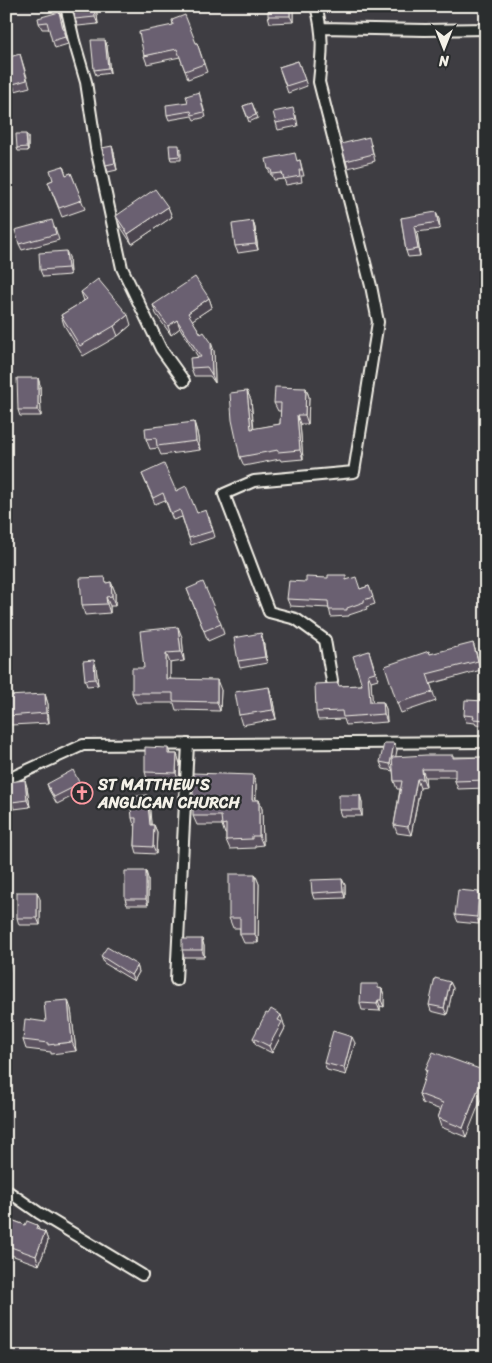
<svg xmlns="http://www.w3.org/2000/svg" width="492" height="1363" viewBox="0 0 492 1363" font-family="Sriracha,sans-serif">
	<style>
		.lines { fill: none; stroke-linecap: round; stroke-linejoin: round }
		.street-casing { stroke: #f4f1e8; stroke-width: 14 }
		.street { stroke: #2a2d2e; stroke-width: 10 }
		.wall { fill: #5c5361; stroke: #f4f1e8 }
		.shaded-wall { fill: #4b444f; stroke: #f4f1e8 }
		.building { fill: #6b6171; stroke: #f4f1e8 }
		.labels { text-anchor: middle; stroke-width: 4.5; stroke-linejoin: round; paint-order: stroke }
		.poi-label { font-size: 16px; font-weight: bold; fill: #f4f1e8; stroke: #2a2d2e; text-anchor: start }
	</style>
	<rect width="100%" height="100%" fill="#3e3d42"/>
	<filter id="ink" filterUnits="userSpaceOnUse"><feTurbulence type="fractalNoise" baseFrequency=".02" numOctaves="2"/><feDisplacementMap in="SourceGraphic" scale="10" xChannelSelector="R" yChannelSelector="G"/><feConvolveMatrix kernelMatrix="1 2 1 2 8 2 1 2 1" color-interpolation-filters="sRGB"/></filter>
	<g filter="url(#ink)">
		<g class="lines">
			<g class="street-casing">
				<path id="street" d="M66 6 74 41 86 82 96 148 122 268 161 349 184 381
					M316 6C324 35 322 53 319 82L371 286 378 322 354 472 254 481 224 494 269 612 296 619 325 640 332 681
					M322 28 425 30 486 29
					M6 780 83 745 486 742
					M176 980 188 744
					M6 1190 39 1213 142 1275"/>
			</g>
			<use href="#street" class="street"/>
		</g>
		<path class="wall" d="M96 6 98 24 78 26 75 19Z
			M293 6V22L270 23 268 16Z
			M59 12 62 18 68 44 55 48 49 29H42L39 23Z
			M105 40 107 46 110 73 96 75 94 70Z
			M197 43 207 72 188 79 180 57 147 64 144 56Z
			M20 54 30 87 15 91 13 84Z
			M298 61 307 86 288 93 279 67Z
			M199 92 206 117 194 120 192 116 169 120 167 115 188 102Z
			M252 103 258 118 249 122 243 106Z
			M296 115 298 126 278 130 276 123Z
			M26 134 28 137V151H18L17 148Z
			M371 144 375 161 348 168 346 161Z
			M112 146 114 153 117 170 108 172 106 165Z
			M181 148V160H171L170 157Z
			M300 160 304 176H301L302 182 286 185 284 179 274 180 272 175H271L268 169Z
			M63 166 66 175 71 173 85 209 62 217 48 182 53 180Z
			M168 207 172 217 132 244 120 226 116 216Z
			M401 218 439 219 440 229 417 232 420 256 408 257 406 251Z
			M253 221 255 228 258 250 238 253 235 246Z
			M55 227 59 240 22 250 19 244Z
			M69 257 70 275 43 277 40 270Z
			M81 292 131 325 118 336 83 356 64 325 61 315 84 301Z
			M209 298 212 307 192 320 201 334 214 351 215 383 210 376H194L191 368 198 357 180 328 171 335 156 314 153 305Z
			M38 378 40 385 41 416H20L18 410Z
			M306 388 309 397 308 424H300L303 459 281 461 280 459 244 466 240 457 247 391 251 400 254 429 280 424 281 411H278L274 403Z
			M194 422 197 432 200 450 161 455 158 448 150 449 146 439Z
			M142 474 176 491 197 513 209 517 215 537 191 545 182 517 173 520 165 500 155 504Z
			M348 580 360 589 369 586 375 604 366 607 367 609 349 615V616L331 617 329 608 290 606 287 599 306 582Z
			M111 582 115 592V606H110V613L85 615 82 605 107 583Z
			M187 589 221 624 224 634 208 641Z
			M261 633 263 640 267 663 240 668 238 661Z
			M182 637 184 661 170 663V679L221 690 220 711 176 710 174 703H136L132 693 144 668Z
			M369 651 378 679 371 681 372 702H383L386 709 387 722 346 725 344 719 318 720 316 712 340 686 362 685Z
			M476 652 481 670 430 684 436 701 401 713 397 703 430 654Z
			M94 660 96 667 98 685 87 686 85 680Z
			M45 694 48 704 49 723 11 725 8 716Z
			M272 696 276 719 242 725 239 715Z
			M486 701V726L476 725 475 723 466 722 464 715Z
			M168 748 170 754H177L180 764 179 783 148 782 145 772Z
			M397 750 395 757H486V788L458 789 455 781V777H425L426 787 420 788 411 835 397 833 394 825 400 789H397L394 781 393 769V771L383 769 380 762Z
			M47 784H80L83 791 57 804 49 790Z
			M256 784V800H259L262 809 263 845 255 846V848L230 849 226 840V834H225L222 825H197L193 816Z
			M27 787 30 807 14 809 12 802Z
			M147 795 149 802 151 825H154L157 832 156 854 137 853 135 846 136 825H134L132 818Z
			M360 795 362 802V816H341L339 810Z
			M255 874 259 884 258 943H244L240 934V928H233L229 918Z
			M148 878V905H127L125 899Z
			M342 879 345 885V898L314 899 312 893Z
			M481 898 479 924 458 922 455 915Z
			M40 899V925H19L17 918Z
			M202 939 204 946V957H184L182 950Z
			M101 956 137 965 139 972 134 981 104 963Z
			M450 982 453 988 447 1015 431 1011 429 1005Z
			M380 988 382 989 384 995V1007L380 1006V1011L362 1010 360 1003Z
			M486 990V1007L480 1004 478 998Z
			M71 1009 76 1051 51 1054V1052L26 1049 23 1040Z
			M283 1021V1022L285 1028 272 1053 256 1045 253 1038Z
			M355 1043 346 1075 327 1070 324 1063Z
			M425 1070 485 1071 466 1137 441 1127 438 1118 441 1110 422 1103 419 1094 427 1073Z
			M6 1218 25 1225H37L39 1230 45 1232 48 1241 39 1265 11 1255 8 1246 9 1242H6Z"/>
		<path class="shaded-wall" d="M94 6H96L98 24 95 17Z
			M290 6H293V22L290 16Z
			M59 12 62 18 68 44 65 37Z
			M105 40 107 46 110 73 108 68Z
			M26 134 28 137V151L27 147Z
			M112 146 114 153 117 170 115 163Z
			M168 207 172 217 132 244 128 234Z
			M436 212 439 219 440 229 438 222Z
			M253 221 255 228 258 250 256 244Z
			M414 226 417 232 420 256 418 249Z
			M66 251 69 257 70 275 68 268Z
			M209 298 212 307 191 321 188 313Z
			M128 315 131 325 118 336 114 326Z
			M177 320 180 328 171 335 168 326Z
			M211 342 214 351 215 383 212 375Z
			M38 378 40 385 41 416 38 410Z
			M306 388 309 397 308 424 305 415Z
			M247 391 251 400 254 438 251 429Z
			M297 415 300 424 303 459 300 450Z
			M194 422 197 432 200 450 196 441Z
			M111 582 115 592V606L112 596Z
			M106 597 110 606V613L107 604Z
			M178 627 182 637 184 661 181 652Z
			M261 633 263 640 267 663 265 657Z
			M473 643 476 652 481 670 478 661Z
			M166 653 170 663V689L166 679Z
			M94 660 96 667 98 685 95 679Z
			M368 674 371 681 373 710 370 702Z
			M217 680 221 690 220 711 217 702Z
			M269 687 272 696 276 719 273 710Z
			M45 694 48 704 49 723 46 713Z
			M383 702 386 709 387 722 384 714Z
			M394 743 397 750 393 771 390 764Z
			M177 754 180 764 179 783 176 773Z
			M422 769 425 777 426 787 423 779Z
			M253 775 256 784 255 809 252 800Z
			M417 779 420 788 411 835 408 827Z
			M25 780 27 787 30 807 27 800Z
			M147 795 149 802 152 832 150 825Z
			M360 795 362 802V816L360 810Z
			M259 800 262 809 263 845 259 836Z
			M154 825 157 832 156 854 153 847Z
			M146 871 148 878V905L146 899Z
			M255 874 259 884 258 943 255 934Z
			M342 879 345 885V898L343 891Z
			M37 892 40 899V925L37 918Z
			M479 892 481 898 479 924 477 917Z
			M202 939 204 946V957L202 950Z
			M9 945 12 955 6 985V958Z
			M137 965 139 972 134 981 131 975Z
			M450 982 453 988 447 1015 444 1008Z
			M382 989 384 995V1007L381 1000Z
			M68 1000 71 1009 76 1051 72 1042Z
			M378 1000 380 1006V1011L377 1004Z
			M281 1015 285 1028 272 1053 269 1046 278 1020Z
			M352 1037 355 1043 346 1075 344 1068Z
			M485 1071 486 1087 466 1137 463 1128Z
			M45 1232 48 1241 39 1265 36 1256Z"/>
		<path class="building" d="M75 6H94L95 17 75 19 73 8 75 7Z
			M268 6H290V16H268Z
			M59 12 65 37 52 41 47 22 39 23 38 18Z
			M185 15 196 43H197L204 64 185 71 177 49 144 56 139 32 173 25 172 20Z
			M91 40H105L108 68 94 70Z
			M20 54 27 80 13 84 6 58Z
			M298 61 305 80 286 86 279 67Z
			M199 92 204 112 192 115 191 111 167 115 166 105 188 102 186 96Z
			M252 103 256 115 248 118 243 106Z
			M293 108 296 119 276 123 273 112Z
			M16 134H26L27 147 17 148Z
			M369 137 373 154 346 161 341 144Z
			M169 145H179L180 156 170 157Z
			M112 146 115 163 106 165 102 148Z
			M295 153 297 161 300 160 302 170H299L300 176 284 179 282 173 272 174 271 169H268L266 159Z
			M63 166 66 175 71 173 82 200 59 208 48 182 53 180 50 170Z
			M155 189 168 207 128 234 116 216Z
			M436 212 438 222 414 226 418 249 406 251 401 218Z
			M52 220 56 234 19 244 15 230Z
			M253 221 256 244 235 246 232 224Z
			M66 251 68 268 40 270 39 253Z
			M195 277 209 298 188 313 201 334 204 332 211 342 212 375 207 367 191 368 190 358 201 357 177 320 168 326 153 305Z
			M98 279 128 315 114 326 80 346 61 315 87 299 81 292Z
			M17 378H38V410H18Z
			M275 387 306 388 305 415H297L300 450 278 452V450L240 457 232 420 230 393 247 391 251 429 280 424 281 403H274Z
			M194 422 196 441 157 446 156 438 146 439 145 428Z
			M164 464 176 491 186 486 197 513 206 510 213 531 189 538 180 510 171 514 163 493 153 498 142 474Z
			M328 575H346V580L356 577 360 589 369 586 373 597 364 600V602L347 608V610H329L328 601 287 599 289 581 306 582V577L328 578Z
			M105 577 106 583 111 582 112 596 106 597 107 604 82 605 80 578Z
			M203 582 221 624 204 631 187 589Z
			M178 627 181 652 166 653V679L217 680V702L173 701V693H132V668H144L140 631Z
			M261 633 265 657 238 661 234 638Z
			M473 643 478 661 427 674 433 692 397 703 385 666 429 651 430 654Z
			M369 651 375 672 368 674 370 702H383L384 714 343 717 342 711 316 712 315 684 338 683 339 686 362 685 353 656Z
			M94 660 95 679 85 680 83 661Z
			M269 687 273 710 239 715 235 692Z
			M45 694 46 713 8 716 7 696Z
			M465 700 486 701V720L473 719 474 716 464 715Z
			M384 743H394L390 764 380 762Z
			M145 747 168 748V754H177L176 773 145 772Z
			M426 755H453V758L486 757V780L455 781V769H422L423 779H417L408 827 394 825 402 781H394L392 757Z
			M73 770 80 784 54 797 47 784Z
			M193 773 253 775 252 800H259V836H252V839L226 840V824L222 825 221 816H193Z
			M25 780 27 800 12 802 9 782Z
			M147 795 150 825H154L153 847 135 846 136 818H132L130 797Z
			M339 795H360V810H339Z
			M485 821H486V850H484Z
			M125 871H146V899H125Z
			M229 874H255V934H240V918H229Z
			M342 879 343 891 312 893 311 880Z
			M458 890 479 892 477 917 455 915Z
			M17 892H37V918H17Z
			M182 939H202V950H182Z
			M6 945H9L6 958Z
			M107 947 137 965 131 975 101 956Z
			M435 978 450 982 444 1008 429 1005Z
			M361 984H378V988L382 989 381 1000H378L377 1004 360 1003Z
			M482 989 486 990V1001L478 998Z
			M68 1000 72 1042 48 1045V1043L23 1040 25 1019 46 1022 44 1002Z
			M271 1009 281 1015 278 1020 282 1022 269 1046 253 1038 266 1013 268 1014Z
			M333 1031 352 1037 344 1068 324 1063Z
			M433 1052 485 1071 463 1128 438 1118 443 1103 419 1094 427 1070H425Z
			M6 1218 25 1225 27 1221 37 1225 36 1229 45 1232 36 1256 8 1246 12 1235 6 1234Z"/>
	</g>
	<defs>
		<g id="church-ring" transform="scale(1.125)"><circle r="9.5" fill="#2a2d2e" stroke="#ff9aa2" stroke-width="1.5"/><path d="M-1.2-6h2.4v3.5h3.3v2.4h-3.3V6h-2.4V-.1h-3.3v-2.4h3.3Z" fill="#ff9aa2"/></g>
	</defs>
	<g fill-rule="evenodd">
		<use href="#church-ring" x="82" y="793"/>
	</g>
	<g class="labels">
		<g class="poi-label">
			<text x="98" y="790">ST MATTHEW'S<tspan x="98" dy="18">ANGLICAN CHURCH</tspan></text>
		</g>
	</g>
	<rect width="492" height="1363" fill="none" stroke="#2a2d2e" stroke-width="25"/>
	<rect x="12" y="12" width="467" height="1338" fill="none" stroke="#f4f1e8" stroke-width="2" filter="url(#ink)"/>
	<g transform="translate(444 48) rotate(180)" stroke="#2a2d2e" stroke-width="4" paint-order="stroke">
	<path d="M0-4L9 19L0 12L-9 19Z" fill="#f4f1e8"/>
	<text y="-8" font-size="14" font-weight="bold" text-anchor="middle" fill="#f4f1e8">N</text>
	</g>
</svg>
